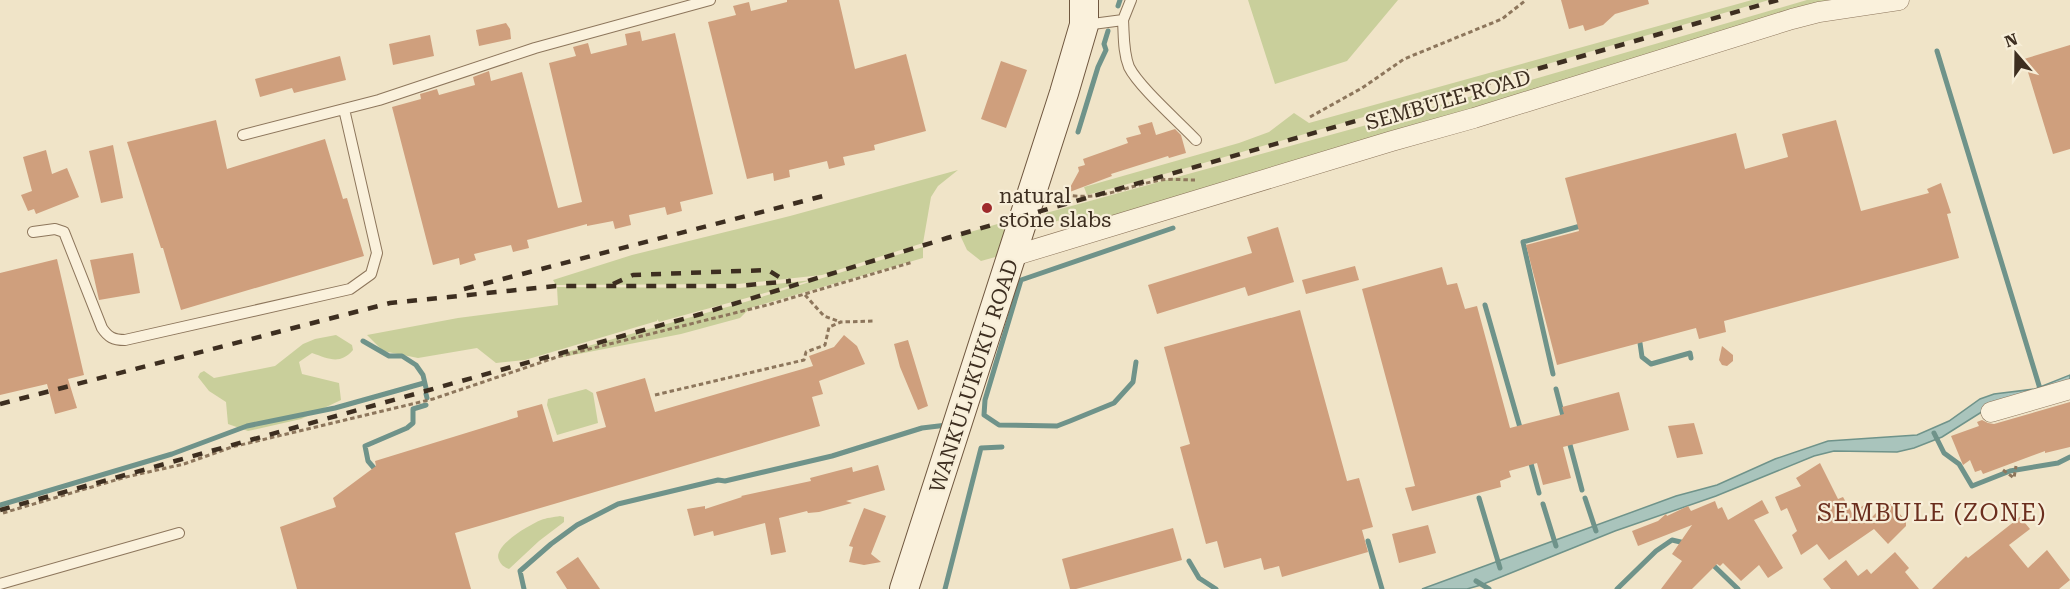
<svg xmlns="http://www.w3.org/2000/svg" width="2070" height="589" viewBox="0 0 2070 589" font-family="'Roboto Serif',serif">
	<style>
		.green { fill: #c9cf9b }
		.water { fill: #a9c4bc; stroke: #6f938a; stroke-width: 1.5 }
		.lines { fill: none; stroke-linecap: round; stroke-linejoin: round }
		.stream { stroke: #6f938a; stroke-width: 5 }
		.building { fill: #cf9f7d }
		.service-casing { stroke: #8d765c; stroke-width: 12 }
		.minor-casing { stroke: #8d765c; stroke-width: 21 }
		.secondary-casing { stroke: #6f573f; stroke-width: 30 }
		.path { stroke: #8d765c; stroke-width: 3; stroke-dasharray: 4.5 3; stroke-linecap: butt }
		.service { stroke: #faf1dc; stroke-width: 10 }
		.minor { stroke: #faf1dc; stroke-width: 20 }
		.secondary { stroke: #faf1dc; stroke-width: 28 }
		.rail { stroke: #3d2e20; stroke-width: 4.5; stroke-dasharray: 10 10; stroke-linecap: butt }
		.poi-dot { fill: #9e2a2b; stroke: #f7eed8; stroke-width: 2 }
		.labels { text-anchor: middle; stroke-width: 4.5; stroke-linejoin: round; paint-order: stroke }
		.street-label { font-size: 21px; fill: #3d2e20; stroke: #f7eed8 }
		.poi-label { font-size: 21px; fill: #3d2e20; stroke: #f7eed8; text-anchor: start }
		.quarter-label { font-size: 24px; letter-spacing: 1.5px; fill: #6b2e1e; stroke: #f7eed8 }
	</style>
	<rect width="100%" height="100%" fill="#f0e4c8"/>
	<path class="green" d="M1248 0H1398L1347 61 1275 84Z
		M1752 0H1769L1190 167 1087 195 1084 187 1239 143 1269 132 1294 113 1309 123Z
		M1807 0H1839L1082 231 1080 214 1044 225 1046 213 1531 80Z
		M958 170 938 186 931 197 923 243 822 275 738 284 556 285 553 280 632 255 790 216Z
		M1035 213 999 256 981 261 967 250 960 235Z
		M923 247V258L750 308 740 318 681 334 563 357V353L745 302Z
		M812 280 659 322 657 319V321L525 360 496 363 477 348 418 358 383 351 367 335 458 318 558 305 557 287 739 288Z
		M336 335 352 345 353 350C340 365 329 359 312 353L299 362 302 374 339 383 341 400 301 419 248 431 228 424 226 402 209 391 198 377 200 373 204 371 214 378 275 366 303 344 315 339Z
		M586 389 593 393 598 423 557 435 547 405 548 399Z
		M560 516 564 517V522L539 541 509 569C504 567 501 565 499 560 492 546 529 525 541 520 546 518 554 517 560 516Z"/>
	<path class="water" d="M2070 375V386L1995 407 1980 413 1942 437 1914 448 1897 452 1834 451 1814 456 1716 496 1615 531 1481 585 1467 589H1422L1676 496 1717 485 1775 459 1828 441 1917 435 1949 421 1980 399 1994 394 2035 389Z"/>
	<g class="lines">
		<path class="stream" d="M1118 6 1120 0
			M1937 51 2041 392
			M1078 132 1098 67 1106 50 1104 44 1108 31
			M1485 305 1521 431
			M363 341 389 356H402L416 365 423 375 426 388
			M1640 343 1642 357 1651 364 1690 353 1691 358
			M1136 362 1133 382 1114 403 1070 421 1057 426 999 425 984 415 985 400 1021 280 1173 228
			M1553 374 1523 242 1584 225
			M1556 389 1564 420
			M426 394 427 398
			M1934 433 1944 453 1959 464 1972 486 2010 471 2058 463 2070 457
			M1569 441 1582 490
			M1530 460 1539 493
			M374 468 368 461 365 446 407 428 413 423V409L426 405
			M1479 498 1500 568
			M1585 498 1596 531
			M1543 504 1556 546
			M0 505 172 454 247 426 335 408 424 383
			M1368 541 1382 589
			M1189 561 1199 578 1216 589
			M1711 563 1738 589
			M1476 581 1489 589
			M524 589 520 571 551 544 577 525 618 504 718 480 725 481 832 456 922 428 947 425 946 426
			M945 589 981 448 1002 447
			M1617 589 1656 551 1672 540 1685 543"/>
	</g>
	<path class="building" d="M787 0H839L855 69 906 54 926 131 874 145 875 150 843 157 845 165 829 169 827 161 789 170 790 177 774 181 773 173 747 179 708 22 736 15 733 6 749 2 751 11 787 2Z
		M1561 0H1648L1649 4 1615 14 1603 25 1585 31 1583 25 1569 29Z
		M506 23 510 29 511 39 479 46 476 30Z
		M640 31 642 41 675 33 713 194 680 202 682 211 667 215 665 207 629 215 631 225 615 229 613 221 587 226V224L527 240 529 248 513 252 511 245 474 254 476 260 460 265 459 258 433 265 392 107 421 99 420 94 437 89 439 95 475 85 473 77 489 71 491 81 522 72 558 208 582 202 549 63 576 56 573 47 588 43 591 54 627 45 625 34Z
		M430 35 434 56 393 65 389 44Z
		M2070 45V149L2053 154 2024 59Z
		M340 56 346 80 294 93 292 88 260 97 255 79Z
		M1001 61 1027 70 1006 128 981 119Z
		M216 120 227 169 325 139 343 199 347 198 364 256 181 310 163 248H161L127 142Z
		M1836 120 1861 211 1929 193 1927 189 1941 183 1951 213 1947 214 1959 258 1724 321 1726 332 1699 339 1696 328 1557 365 1526 245 1579 231 1565 178 1736 133 1745 169 1788 157 1782 134Z
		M1152 122 1156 135 1175 129 1181 135 1186 153 1169 158 1168 156 1111 174 1112 176 1067 193 1079 171 1078 167 1085 165 1083 159 1128 143 1126 138 1141 134 1138 126Z
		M113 145 123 198 101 203 89 151Z
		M46 150 52 174 67 168 79 197 36 214 34 209 28 211 21 195 32 191 23 157Z
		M1278 227 1294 282 1248 296 1245 287 1157 314 1148 285 1252 253 1247 237Z
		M133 253 140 293 99 300 90 260Z
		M57 259 84 375 68 379 77 408 55 414 47 384 0 395V273Z
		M1355 266 1359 280 1306 294 1302 280Z
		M1442 267 1447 285 1457 283 1465 309 1477 306 1510 428 1564 414 1562 407 1619 392 1629 430 1563 447 1571 478 1543 485 1537 463 1509 471 1511 477 1500 481 1501 487 1412 511 1405 488 1415 486 1362 289Z
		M1300 310 1347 481 1359 478 1373 527 1362 530 1368 552 1282 577 1279 566 1264 570 1261 558 1224 568 1217 541 1206 544 1180 447 1190 444 1164 347Z
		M844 335 857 346 865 364 819 381 823 394 812 397 820 426 455 533 471 589H297L280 527 336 507 333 498 376 466 375 461 518 417 517 411 542 404 553 442 606 427 596 392 645 378 655 412 813 366 809 356 834 347Z
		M908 340 928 406 918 410 900 367 894 344Z
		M1722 346 1733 355V361L1727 366 1722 365 1719 360Z
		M2070 402V447L2045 453V451L1983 474 1981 470 1975 472 1970 460 1963 465 1951 436 1979 426 1977 422 1982 420 1988 423 1994 424Z
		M1694 423 1703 454 1677 458 1668 426Z
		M1820 463 1838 499 1843 497 1852 513 1864 505 1871 518 1885 504H1891L1906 521V526L1888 544 1874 529 1829 560 1817 544 1801 555 1792 535 1797 531 1787 508 1781 511 1775 497 1801 486 1796 478Z
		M878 465 885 490 846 501 852 503 819 512 808 513 807 511 779 518 786 552 771 555 765 523 714 536 713 531 694 536 687 509 705 506V509L742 497 741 496 811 481 810 478 852 467 853 472Z
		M1762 500 1769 513 1754 520 1783 568 1768 578 1759 565 1741 581 1723 563 1720 566 1717 564 1692 589H1661L1682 561 1672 554 1692 525 1638 546 1632 531 1658 521 1666 514 1667 516 1688 506 1691 511 1715 501 1718 509 1722 507 1728 520Z
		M864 508 886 516 871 554 881 562 864 565 849 562 853 547 849 546Z
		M2020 517 2030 529 2009 545 2028 568 2047 550 2070 580 2059 589H1932L1966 556 1968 558Z
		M1428 525 1436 553 1399 563 1392 534Z
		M1173 528 1182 560 1076 589H1070L1062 559Z
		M1895 552 1909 568 1905 572 1919 589H1831L1823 579 1846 560 1858 576 1867 569 1871 574Z
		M578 557 600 589H567L556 572Z"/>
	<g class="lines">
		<g class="service-casing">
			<path id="service" d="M1123 20C1124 35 1123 52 1129 67 1139 87 1179 122 1196 140
				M1085 25 1123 20 1131 0
				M243 135 379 100 535 48 710 0
				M33 232 55 229 64 232 102 328C108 337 113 340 125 340L350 289 371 274 377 253 344 109
				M0 584 179 533"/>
		</g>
		<g class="minor-casing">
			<path id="minor" d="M1013 256 1392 141 1474 118 1792 19 1819 12 1899 0
				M1991 412 2070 389"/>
		</g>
		<g class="secondary-casing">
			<path id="secondary" d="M904 589 1064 93 1084 25V0"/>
		</g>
		<path class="path" d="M1310 117 1362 88 1404 59 1502 19 1526 0
			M1058 193C1098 203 1119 188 1156 181 1168 178 1182 180 1195 180
			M805 295 824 316 841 322
			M655 395 804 360 806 352 825 345 829 327 841 322 875 321
			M2003 470 2014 478 2016 466
			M3 513 126 477 184 464 232 447 433 399 557 357 771 304 913 262"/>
		<use href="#service" class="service"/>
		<use href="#minor" class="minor"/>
		<use href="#secondary" class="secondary"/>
		<path class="rail" d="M613 284 633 275 768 270 784 280 790 281
			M464 289 831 194
			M0 404 390 303 556 286H738L791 281
			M0 510 701 314 947 238 1778 0"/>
	</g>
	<circle class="poi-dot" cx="987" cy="208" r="6"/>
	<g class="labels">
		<g class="street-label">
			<text transform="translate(1448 100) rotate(-16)" y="7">SEMBULE ROAD</text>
			<text transform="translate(974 376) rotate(-72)" y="7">WANKULUKUKU ROAD</text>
		</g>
		<g class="poi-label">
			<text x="999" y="203">natural<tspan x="999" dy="24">stone slabs</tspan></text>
		</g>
		<g class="quarter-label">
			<text x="1932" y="521">SEMBULE (ZONE)</text>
		</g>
	</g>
	<g transform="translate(2016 54) rotate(340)" stroke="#f7eed8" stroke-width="4.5" paint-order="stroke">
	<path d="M0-4.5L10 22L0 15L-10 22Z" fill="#3d2e20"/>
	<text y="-9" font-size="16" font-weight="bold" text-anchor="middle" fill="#3d2e20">N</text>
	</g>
</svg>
